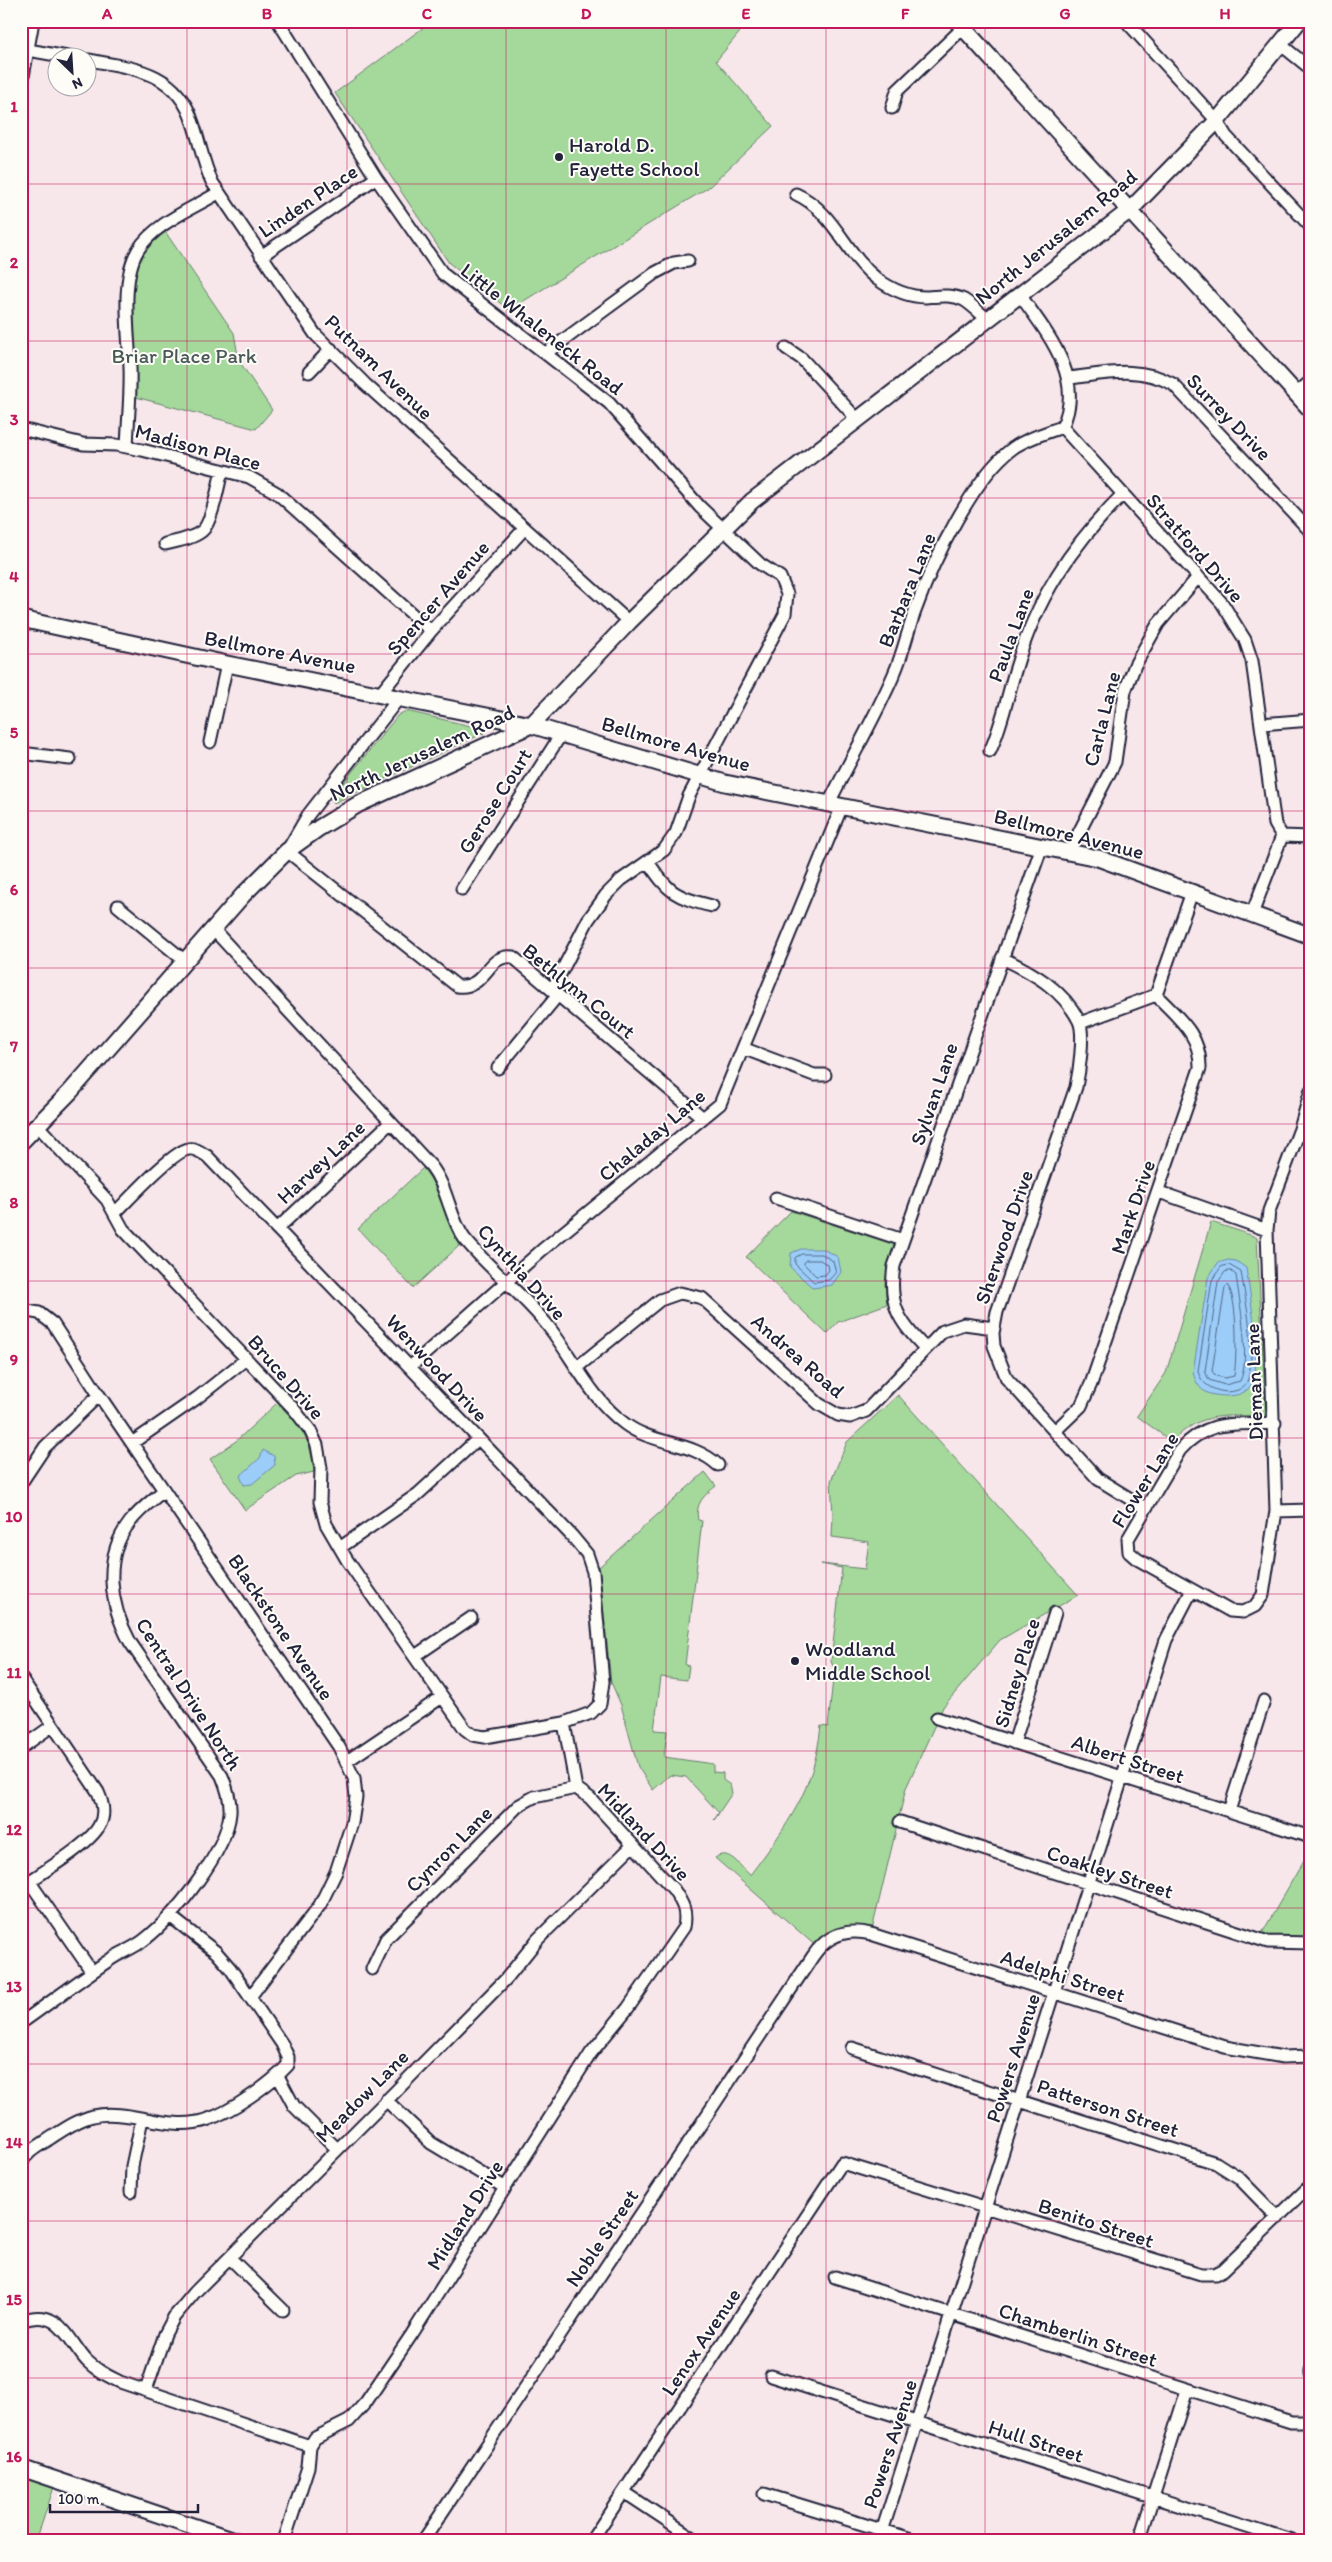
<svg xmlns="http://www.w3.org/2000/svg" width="1332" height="2562" viewBox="0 0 1332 2562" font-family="Itim,sans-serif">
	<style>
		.green { fill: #a5d99b; stroke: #647e6b }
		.water { fill: #9bcdf8; stroke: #6b89ac }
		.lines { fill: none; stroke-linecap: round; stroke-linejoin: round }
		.shore { stroke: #526687; stroke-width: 1 }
		.street-casing { stroke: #22223b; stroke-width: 15 }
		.secondary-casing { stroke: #22223b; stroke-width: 19 }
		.street { stroke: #fdfcf7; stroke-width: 11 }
		.secondary { stroke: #fdfcf7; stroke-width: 15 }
		.grid { fill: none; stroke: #c2185b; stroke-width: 1; stroke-opacity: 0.55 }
		.poi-dot { fill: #22223b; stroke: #fdfcf7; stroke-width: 2 }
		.labels { text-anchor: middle; stroke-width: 4; stroke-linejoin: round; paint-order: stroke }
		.poi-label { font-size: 21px; fill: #22223b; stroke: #fdfcf7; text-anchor: start }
		.street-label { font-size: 21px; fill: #22223b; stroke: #fdfcf7 }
		.park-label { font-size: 21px; fill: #495958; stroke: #fdfcf7 }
		.neatline { fill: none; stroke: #c2185b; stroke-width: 2 }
		.grid-label { font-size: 16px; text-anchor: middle; font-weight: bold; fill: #c2185b }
	</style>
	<rect width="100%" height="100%" fill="#f7e6ea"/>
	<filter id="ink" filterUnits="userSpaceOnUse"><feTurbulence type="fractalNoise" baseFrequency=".02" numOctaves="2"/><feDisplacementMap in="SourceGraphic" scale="10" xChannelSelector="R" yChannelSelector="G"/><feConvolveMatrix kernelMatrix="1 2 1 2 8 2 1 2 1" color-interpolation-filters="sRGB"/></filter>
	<g filter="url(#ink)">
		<path class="green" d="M432 21H731L740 32 716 61 773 126 709 187 509 310 449 263 335 93Z
			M164 230 234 333 239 361 272 410 256 429 132 396V276L148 244Z
			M406 711 484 729 480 732 484 733 334 803 331 798 398 715Z
			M423 1168C442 1191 444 1220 460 1245L413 1288 358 1229Z
			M791 1211 895 1245 885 1283 887 1304 838 1322 827 1334 746 1257Z
			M1211 1222C1220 1225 1253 1235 1257 1238L1266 1415C1227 1417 1201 1410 1172 1442L1137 1416 1166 1373Z
			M898 1395 1078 1595 1000 1640 943 1707 906 1788 871 1934 856 1931 818 1948 715 1858C729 1847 740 1867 750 1875 788 1824 814 1791 821 1726L828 1727 834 1669 831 1661 842 1568 821 1564 865 1569 869 1542 832 1537 833 1515 831 1481 847 1442Z
			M277 1403C301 1426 311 1439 314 1472L296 1476 245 1510 210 1459 236 1441Z
			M705 1472 716 1486C703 1496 695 1504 698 1520L702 1521 685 1665 689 1666 687 1680 661 1677 654 1730 667 1731 664 1757 713 1764V1772L723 1773V1780L730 1785 732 1793 714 1820 719 1813 686 1777 670 1775 653 1790 638 1767 621 1705 611 1682 599 1567Z
			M1304 1860H1311V1939L1294 1941 1261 1935Z
			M21 2474 55 2484 36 2541H21Z"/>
		<path class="water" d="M801 1249H823L838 1257 841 1272 832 1285 813 1288 790 1267 791 1253Z
			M1228 1260 1236 1261 1246 1268C1250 1293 1262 1362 1252 1383 1246 1397 1228 1397 1215 1395 1201 1393 1196 1384 1193 1372L1208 1278 1218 1263Z
			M263 1450 274 1456 275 1465 252 1484 244 1485 240 1476 260 1458Z"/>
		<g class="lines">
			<path class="shore" d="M802 1254H822L833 1261 836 1272 829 1280 814 1282 795 1264V1258Z
				M806 1260H820L828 1265 829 1270 825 1275 816 1276 804 1264Z
				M1229 1265 1241 1272C1246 1302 1256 1349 1248 1379 1243 1399 1203 1395 1198 1371L1212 1280 1221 1267Z
				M1231 1271 1236 1275C1239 1299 1251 1359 1240 1381L1225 1385 1209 1380 1205 1371 1218 1282 1225 1272Z
				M1228 1286C1238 1299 1237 1358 1234 1376L1225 1378 1216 1376 1212 1371 1225 1288Z"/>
			<g class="street-casing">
				<path id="street" d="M278 21 376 178 443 274 609 403 700 507 760 564 780 577 787 594 785 614 689 796 676 833 664 850 621 880 606 895 588 920 552 990
					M1126 21 1217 121 1226 136 1311 227
					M1280 44 1311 69
					M28 50 73 58
					M88 60C133 68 177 71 193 123 200 143 203 163 212 182L315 334 365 384 629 622
					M21 88 33 21
					M892 108 897 91 963 28
					M796 194C834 211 845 254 877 279 891 289 908 297 926 297 939 296 952 294 964 300 972 305 980 313 987 319
					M261 256 376 178
					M1020 295C1047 333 1086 379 1062 427
					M786 348 802 359 857 419
					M546 353 655 273 674 263 688 261
					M309 372 331 349
					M1068 378C1106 374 1138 365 1173 384L1311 532
					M1296 394 1311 381
					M1062 427 1222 603 1245 640 1252 661 1273 811 1275 824 1282 836 1252 914
					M21 429 83 444 116 445 142 450 249 477 277 493 431 631
					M127 447C128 420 131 393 130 367 129 333 120 280 138 250 155 223 192 209 218 193
					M165 544C177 541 192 539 202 531 212 523 219 483 222 470
					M380 694 431 631 525 528
					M399 698 308 815 287 851 457 986C487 990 486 953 513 957L703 1118
					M1261 724 1311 720
					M210 742 227 664
					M990 751C1002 725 1007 698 1015 671 1036 599 1070 547 1123 494
					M21 753 70 759
					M829 803C850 760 875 718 894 674 904 652 908 628 917 606 933 561 974 476 1013 448 1027 438 1046 433 1062 427
					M1282 836 1311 837
					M1069 852 1115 762 1125 691 1135 665 1158 624 1198 577
					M648 862C669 893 675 897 712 906
					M462 889 562 733
					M118 906 185 961
					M213 929 431 1166C448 1188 449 1216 464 1238 489 1269 523 1294 548 1326 574 1359 590 1398 625 1424 653 1445 692 1441 718 1465
					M1002 958C1032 972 1063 989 1079 1021 1085 1034 1079 1073 1076 1087L997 1312 993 1333 994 1346 1007 1379 1098 1479 1145 1508
					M1080 1023 1156 995 1192 892
					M745 1049 814 1075H825
					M498 1068 558 995
					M38 1126 107 1200 123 1229 293 1408 310 1430 317 1445 321 1468 320 1502 326 1524 347 1560 465 1729 473 1735 485 1737 564 1723 591 1713 600 1704 603 1682 593 1572 587 1554 572 1536 207 1156C202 1153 195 1148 189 1149 174 1150 128 1200 115 1213
					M1159 1192 1267 1230
					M776 1198 903 1240
					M277 1229 390 1123
					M21 1314 27 1311 39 1313 53 1324 99 1395 339 1747 354 1778 356 1797 352 1823 336 1872 320 1905 250 1997
					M925 1348C899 1322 888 1305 894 1266L1042 846
					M410 1367 542 1250 720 1104 842 806
					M576 1368 660 1300 680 1293 702 1298 819 1404 838 1415 850 1417 866 1411 943 1331 964 1324 994 1328
					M1275 1423C1235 1425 1209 1418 1180 1450L1128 1539 1129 1552 1137 1559 1230 1611 1243 1612 1255 1606 1263 1595 1276 1511 1267 1230 1269 1211 1300 1129 1311 1090
					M1055 1431 1081 1406 1091 1384 1200 1068C1201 1034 1178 1018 1156 995
					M132 1443 197 1398 246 1359
					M21 1483 45 1447 99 1395
					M1276 1511 1311 1510
					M341 1547 418 1494 478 1439
					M415 1656 471 1618
					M21 1678 98 1792C103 1803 105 1816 99 1826 89 1845 41 1873 21 1887
					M937 1718 1307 1836
					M1014 1743 1055 1613
					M21 1748 52 1726
					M347 1761 442 1697
					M1229 1811 1264 1701
					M900 1822 1268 1942 1311 1943
					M29 1881 92 1972
					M372 1969 386 1939 518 1806 534 1797 576 1788
					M21 2023C51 2002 81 1979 111 1959 122 1952 134 1948 144 1940 174 1917 227 1851 230 1813 231 1800 227 1788 222 1776L130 1642C110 1605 102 1558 130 1522 140 1509 153 1500 164 1490
					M852 2048 1216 2163 1238 2177 1278 2218
					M278 2076 294 2106 337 2149
					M386 2100 431 2143 504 2187
					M21 2164C26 2152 39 2146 49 2139 63 2130 77 2120 93 2116 130 2108 168 2132 206 2120 231 2112 271 2084 288 2065V2057L282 2044 230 1968 216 1952 170 1916
					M131 2192 132 2166 142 2119
					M230 2258 283 2310
					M835 2277 1291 2422H1311
					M21 2321C60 2306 68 2341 87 2361 97 2371 108 2376 120 2382L310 2446 315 2438 349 2421 366 2402 412 2334 591 2053 628 2008 684 1927C687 1911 683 1904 674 1890L590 1798 576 1788 564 1723
					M1311 2370V2374
					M771 2376 1291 2541
					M146 2390 165 2334 174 2317 195 2292 395 2092 506 1979 538 1939 632 1846
					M624 2492 698 2541
					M764 2494 918 2541
					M284 2541 308 2467 310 2446
					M423 2541 813 1956C827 1935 847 1928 871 1934L1225 2047 1283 2057 1311 2056
					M591 2541 842 2163 1201 2274H1215L1223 2270 1311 2185
					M879 2541 1166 1640 1192 1590
					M1139 2541 1187 2390"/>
			</g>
			<g class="secondary-casing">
				<path id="secondary" d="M957 21 1311 410
					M21 619 227 664 531 725 725 783 1098 858 1311 936
					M21 1142 70 1092 243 895 287 851 319 828 357 805 531 725 629 622 752 501 1130 210 1217 121 1299 21
					M21 2468 237 2541"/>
			</g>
			<use href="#street" class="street"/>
			<use href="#secondary" class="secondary"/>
		</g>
	</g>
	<path class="grid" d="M187 21V2541M347 21V2541M506 21V2541M666 21V2541M826 21V2541M985 21V2541M1145 21V2541M21 184H1311M21 341H1311M21 498H1311M21 654H1311M21 811H1311M21 968H1311M21 1124H1311M21 1281H1311M21 1438H1311M21 1594H1311M21 1751H1311M21 1908H1311M21 2064H1311M21 2221H1311M21 2378H1311"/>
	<g class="poi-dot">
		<circle cx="559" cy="157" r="5"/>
		<circle cx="795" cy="1661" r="5"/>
	</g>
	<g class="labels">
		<g class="poi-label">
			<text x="569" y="152">Harold D.<tspan x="569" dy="24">Fayette School</tspan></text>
			<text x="805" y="1656">Woodland<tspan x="805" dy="24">Middle School</tspan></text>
		</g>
		<g class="street-label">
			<text transform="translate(308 201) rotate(-34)" y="7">Linden Place</text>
			<text transform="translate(1056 237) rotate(-39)" y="7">North Jerusalem Road</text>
			<text transform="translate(542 329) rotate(38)" y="7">Little Whaleneck Road</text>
			<text transform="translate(379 367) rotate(44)" y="7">Putnam Avenue</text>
			<text transform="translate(1229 417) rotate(46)" y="7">Surrey Drive</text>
			<text transform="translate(198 447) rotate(15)" y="7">Madison Place</text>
			<text transform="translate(1195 548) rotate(49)" y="7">Stratford Drive</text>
			<text transform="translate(907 590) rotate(-68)" y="7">Barbara Lane</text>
			<text transform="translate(438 598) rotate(-49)" y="7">Spencer Avenue</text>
			<text transform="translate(1011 635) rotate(-70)" y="7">Paula Lane</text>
			<text transform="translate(280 652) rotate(11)" y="7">Bellmore Avenue</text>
			<text transform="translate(1102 719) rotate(-76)" y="7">Carla Lane</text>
			<text transform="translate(676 744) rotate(16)" y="7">Bellmore Avenue</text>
			<text transform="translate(422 753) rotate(-25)" y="7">North Jerusalem Road</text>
			<text transform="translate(495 801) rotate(-58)" y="7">Gerose Court</text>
			<text transform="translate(1069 834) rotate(14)" y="7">Bellmore Avenue</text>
			<text transform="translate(579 991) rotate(39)" y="7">Bethlynn Court</text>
			<text transform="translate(934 1094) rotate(-71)" y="7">Sylvan Lane</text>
			<text transform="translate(652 1135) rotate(-40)" y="7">Chaladay Lane</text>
			<text transform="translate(321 1162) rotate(-43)" y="7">Harvey Lane</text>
			<text transform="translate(1133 1207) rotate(-71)" y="7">Mark Drive</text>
			<text transform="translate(1004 1237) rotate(-71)" y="7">Sherwood Drive</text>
			<text transform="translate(522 1272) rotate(48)" y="7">Cynthia Drive</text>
			<text transform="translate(798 1356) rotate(41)" y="7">Andrea Road</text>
			<text transform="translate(437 1368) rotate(47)" y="7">Wenwood Drive</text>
			<text transform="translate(286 1377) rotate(49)" y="7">Bruce Drive</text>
			<text transform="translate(1254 1382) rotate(-92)" y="7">Dieman Lane</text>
			<text transform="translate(1145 1480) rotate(-58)" y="7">Flower Lane</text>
			<text transform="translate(281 1627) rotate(56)" y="7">Blackstone Avenue</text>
			<text transform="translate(1017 1673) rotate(-73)" y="7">Sidney Place</text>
			<text transform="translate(189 1694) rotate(57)" y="7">Central Drive North</text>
			<text transform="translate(1128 1759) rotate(18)" y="7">Albert Street</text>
			<text transform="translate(644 1832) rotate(47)" y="7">Midland Drive</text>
			<text transform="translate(449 1849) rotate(-45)" y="7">Cynron Lane</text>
			<text transform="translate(1110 1872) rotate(18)" y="7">Coakley Street</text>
			<text transform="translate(1063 1976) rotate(18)" y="7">Adelphi Street</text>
			<text transform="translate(1013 2058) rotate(-72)" y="7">Powers Avenue</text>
			<text transform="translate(362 2096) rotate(-45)" y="7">Meadow Lane</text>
			<text transform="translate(1108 2108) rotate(18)" y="7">Patterson Street</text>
			<text transform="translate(465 2215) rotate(-58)" y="7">Midland Drive</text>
			<text transform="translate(1096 2223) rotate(18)" y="7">Benito Street</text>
			<text transform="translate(602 2238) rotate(-56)" y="7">Noble Street</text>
			<text transform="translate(1078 2335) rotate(18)" y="7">Chamberlin Street</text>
			<text transform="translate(701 2342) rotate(-56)" y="7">Lenox Avenue</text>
			<text transform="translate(1036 2441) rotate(18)" y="7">Hull Street</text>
			<text transform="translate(890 2444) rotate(-72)" y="7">Powers Avenue</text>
		</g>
		<g class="park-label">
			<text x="184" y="363">Briar Place Park</text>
		</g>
	</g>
	<rect width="1332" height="2562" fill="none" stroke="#fdfcf7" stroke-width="55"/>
	<g transform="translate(72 72) rotate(155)"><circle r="24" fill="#fdfcf7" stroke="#a5a5ac"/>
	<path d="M0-4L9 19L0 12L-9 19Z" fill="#22223b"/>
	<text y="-8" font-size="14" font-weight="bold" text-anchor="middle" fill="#22223b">N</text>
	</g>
	<path d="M50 2504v8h148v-8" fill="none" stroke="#22223b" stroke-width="2.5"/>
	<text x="58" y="2504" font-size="15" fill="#22223b" stroke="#fdfcf7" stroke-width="4" paint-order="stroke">100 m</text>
	<rect x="28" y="28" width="1276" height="2506" class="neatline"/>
	<g class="grid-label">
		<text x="107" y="19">A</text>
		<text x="267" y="19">B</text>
		<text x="427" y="19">C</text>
		<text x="586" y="19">D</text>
		<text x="746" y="19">E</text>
		<text x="905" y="19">F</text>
		<text x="1065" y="19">G</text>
		<text x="1225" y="19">H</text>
		<text x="14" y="112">1</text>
		<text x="14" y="268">2</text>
		<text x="14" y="425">3</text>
		<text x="14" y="582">4</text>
		<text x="14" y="738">5</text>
		<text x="14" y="895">6</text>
		<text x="14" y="1052">7</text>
		<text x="14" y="1208">8</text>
		<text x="14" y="1365">9</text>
		<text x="14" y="1522">10</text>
		<text x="14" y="1678">11</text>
		<text x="14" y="1835">12</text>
		<text x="14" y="1992">13</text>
		<text x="14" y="2148">14</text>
		<text x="14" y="2305">15</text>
		<text x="14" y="2462">16</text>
	</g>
</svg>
